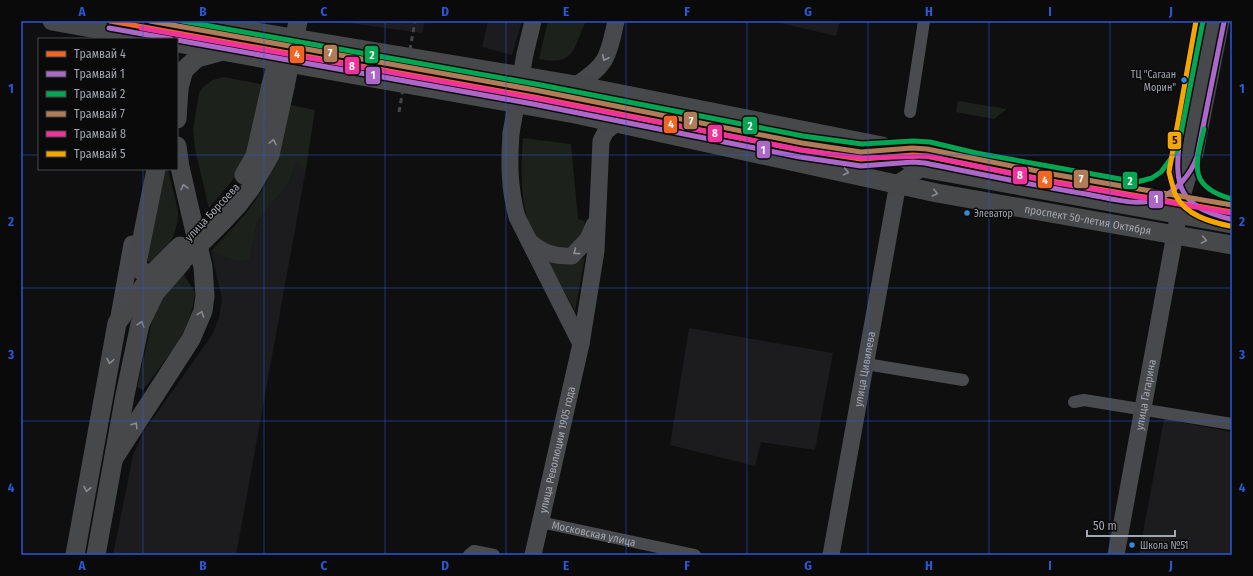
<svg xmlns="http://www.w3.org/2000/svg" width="1253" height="576" viewBox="0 0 1253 576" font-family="'Fira Sans Condensed',sans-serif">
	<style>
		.built { fill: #1c1c1e }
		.green { fill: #1c211c }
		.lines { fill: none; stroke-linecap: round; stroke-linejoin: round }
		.street { stroke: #4a4b4e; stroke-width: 12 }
		.secondary { stroke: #48494c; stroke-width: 17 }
		.primary { stroke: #46484a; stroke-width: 19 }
		.rail { stroke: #454649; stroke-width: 3; stroke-dasharray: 5 4; stroke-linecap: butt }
		.secondary-bridge { stroke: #48494c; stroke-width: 17 }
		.primary-bridge { stroke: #46484a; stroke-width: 19 }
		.tram-1-casing { stroke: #0a0a0b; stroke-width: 8 }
		.tram-2-casing { stroke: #0a0a0b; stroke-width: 8 }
		.tram-3-casing { stroke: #0a0a0b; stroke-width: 8 }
		.tram-4-casing { stroke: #0a0a0b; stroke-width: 8 }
		.tram-5-casing { stroke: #0a0a0b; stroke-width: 8 }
		.tram-6-casing { stroke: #0a0a0b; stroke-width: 8 }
		.tram-1 { stroke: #f26522; stroke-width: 5 }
		.tram-2 { stroke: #ac68c9; stroke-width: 5 }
		.tram-3 { stroke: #00a651; stroke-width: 5 }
		.tram-4 { stroke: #b07c57; stroke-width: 5 }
		.tram-5 { stroke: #ef339a; stroke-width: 5 }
		.tram-6 { stroke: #f7a600; stroke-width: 5 }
		.oneway { stroke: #8b8f97 }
		.oneway2 { stroke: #868a91 }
		.grid { fill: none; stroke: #2a57d4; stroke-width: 1; stroke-opacity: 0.55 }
		.bus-dot { fill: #338bd7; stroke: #0a0a0b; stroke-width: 1.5 }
		.labels { text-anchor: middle; stroke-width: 3; stroke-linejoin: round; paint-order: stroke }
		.bus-label { font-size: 10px; fill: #a1a6b0; stroke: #0a0a0b; text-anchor: start }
		.street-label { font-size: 11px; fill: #a1a6b0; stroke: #0a0a0b }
		.line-badge { stroke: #0a0a0b; stroke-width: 1.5 }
		.badge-label { font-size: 11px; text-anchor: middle; font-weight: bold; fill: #fff }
		.pale-badge-label { font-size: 11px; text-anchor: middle; font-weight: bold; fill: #111 }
		.neatline { fill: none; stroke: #2a57d4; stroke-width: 1.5 }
		.grid-label { font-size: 13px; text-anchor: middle; font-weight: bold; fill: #2a57d4 }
	</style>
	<rect width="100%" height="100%" fill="#0f0f10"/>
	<path class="built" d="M335 21H425L422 33Z
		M488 21H522L512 55 482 47Z
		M772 21H840L836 36Z
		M296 161 306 169 236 555H113L133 455 144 431 212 335 219 318 222 299 211 251 237 262 250 260 257 222 289 183Z
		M689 328 833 353 815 450 761 442 755 466 670 445Z
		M1164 419 1232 432V555H1139Z"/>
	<path class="green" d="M548 21H586C573 49 575 66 539 59Z
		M224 77 265 85 257 130 236 176 209 208 195 149 193 130 199 93 203 87 213 80Z
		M958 101 1007 109 994 119 956 112Z
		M287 104 315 110 306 169 296 162 289 183 257 222 250 260 237 262 211 251C234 226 262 201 272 167 279 147 282 125 287 104Z
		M523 138 571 144 578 219 585 221C582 242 579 242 560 252 554 249 546 246 541 242 518 223 521 164 523 138Z
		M157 169H168C170 180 179 208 178 218 176 234 166 257 149 262L144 257Z
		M585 257 575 311 547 259C559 267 573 266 585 257Z
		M182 272 195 292C192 331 165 360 143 390L137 387 154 313 161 299Z"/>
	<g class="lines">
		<g class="street">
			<path d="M910 112 924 21"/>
			<path d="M866 364 963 380"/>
			<path d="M1074 402 1084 400 1232 424"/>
			<path id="s1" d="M540 522 695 555"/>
			<path d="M469 555 474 551 494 555"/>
		</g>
		<g class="secondary">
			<path d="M196 21 232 28"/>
			<path d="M525 54 533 21"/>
			<path d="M576 85C608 65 608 56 616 21"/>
			<path d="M511 133C509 162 509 188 517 217L581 344"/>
			<path d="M1181 184 1180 151 1182 134 1205 21"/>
			<path d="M529 241C542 253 555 257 572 256L588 239 594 225"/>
			<path d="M118 322 132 244"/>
			<path id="s2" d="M533 555 581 344 596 251 601 141 606 131 616 123"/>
			<path id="s3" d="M831 555 898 183 922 168"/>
			<path id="s4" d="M1116 555 1182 196 1195 153 1221 21"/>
		</g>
		<g class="primary">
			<path d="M52 21 152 39"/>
			<path d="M219 21 232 28 576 85 882 146 922 168 1232 224"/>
			<path id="s5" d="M177 43 575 114 937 193 1232 245"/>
			<path d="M177 95 184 70 197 58 219 52"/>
			<path d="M177 119 179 89"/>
			<path d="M244 175 255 156 271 85"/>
			<path d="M223 221 238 205 251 188 270 155 285 87"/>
			<path d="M153 273C145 275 139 271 137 263L156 169"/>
			<path d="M114 458 191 339 203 311 205 296 203 267 180 167 177 146"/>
			<path d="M75 555 117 323 153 273 180 246"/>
			<path d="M96 555 125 395 140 324 155 293 182 262"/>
		</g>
		<path class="rail" d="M399 112 415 21"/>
		<path class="secondary-bridge" d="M511 133 525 54"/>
		<path class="primary-bridge" d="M271 85 279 54
			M285 87 298 21
			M188 256 223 221"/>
		<g class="tram-1-casing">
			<path id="tram-1" d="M110 21 534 97 801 150 861 159 913 155 926 156 1051 181 1232 212"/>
		</g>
		<g class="tram-2-casing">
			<path id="tram-2" d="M109 28 171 39
				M177 40 533 104 800 157 861 166 913 162 925 163C979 174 1032 185 1086 194 1109 198 1136 207 1158 199 1176 192 1191 174 1197 157L1224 22
				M1180 138C1173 187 1180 207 1230 219"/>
		</g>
		<g class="tram-3-casing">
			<path id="tram-3" d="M182 21 541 85 803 136 862 144 913 141 930 142 976 153 1137 182 1152 178 1161 172 1178 149 1203 21
				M1204 129C1195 166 1188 187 1232 199"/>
		</g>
		<g class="tram-4-casing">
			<path id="tram-4" d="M150 21 535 90 802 143 861 152 912 148 927 149 1052 174 1232 205"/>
		</g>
		<g class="tram-5-casing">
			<path id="tram-5" d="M141 28 539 99 801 150 862 158 928 156 1051 182 1231 213"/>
		</g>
		<g class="tram-6-casing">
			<path id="tram-6" d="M1196 21 1169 172C1171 180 1173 189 1176 196 1186 215 1210 222 1230 226"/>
		</g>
		<use href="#tram-1" class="tram-1"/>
		<use href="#tram-2" class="tram-2"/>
		<use href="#tram-3" class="tram-3"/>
		<use href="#tram-4" class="tram-4"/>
		<use href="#tram-5" class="tram-5"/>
		<use href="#tram-6" class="tram-6"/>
	</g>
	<defs><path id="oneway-chevron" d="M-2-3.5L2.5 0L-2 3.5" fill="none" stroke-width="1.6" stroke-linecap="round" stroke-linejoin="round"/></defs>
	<g class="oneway">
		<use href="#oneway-chevron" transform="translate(605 58) rotate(115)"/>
		<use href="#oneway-chevron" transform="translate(576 252) rotate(143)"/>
	</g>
	<g class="oneway2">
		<use href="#oneway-chevron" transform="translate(273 142) rotate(-77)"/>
		<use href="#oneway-chevron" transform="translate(846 172) rotate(12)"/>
		<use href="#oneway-chevron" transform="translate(184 187) rotate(-103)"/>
		<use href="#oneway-chevron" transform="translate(935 193) rotate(12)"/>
		<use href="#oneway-chevron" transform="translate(1204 240) rotate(11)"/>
		<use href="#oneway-chevron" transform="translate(201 314) rotate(-70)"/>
		<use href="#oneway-chevron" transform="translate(141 324) rotate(-73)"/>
		<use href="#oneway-chevron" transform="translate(110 361) rotate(100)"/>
		<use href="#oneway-chevron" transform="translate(135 425) rotate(-57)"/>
		<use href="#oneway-chevron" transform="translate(87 489) rotate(100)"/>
	</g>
	<path class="grid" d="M143 21V39M264 21V555M385 21V555M506 21V555M626 21V555M747 21V555M868 21V555M989 21V555M1110 21V555M21 155H39M177 155H1232M143 169V555M21 288H1232M21 421H1232"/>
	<g class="bus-dot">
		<circle cx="1184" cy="80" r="3.5"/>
		<circle cx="967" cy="213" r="3.5"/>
		<circle cx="1132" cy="545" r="3.5"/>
	</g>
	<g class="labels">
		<g class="bus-label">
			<text x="1176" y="78" text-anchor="end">ТЦ "Сагаан<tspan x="1176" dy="13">Морин"</tspan></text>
			<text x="974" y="217">Элеватор</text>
			<text x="1140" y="549">Школа №51</text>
		</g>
		<g class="street-label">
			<text transform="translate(212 212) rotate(-47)" y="4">улица Борсоева</text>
			<text dy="4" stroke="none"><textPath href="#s5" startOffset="928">проспект 50-летия Октября</textPath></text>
			<text dy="4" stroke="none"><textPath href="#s3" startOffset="189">улица Цивилева</textPath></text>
			<text dy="4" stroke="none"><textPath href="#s4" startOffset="163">улица Гагарина</textPath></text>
			<text dy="4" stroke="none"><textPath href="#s2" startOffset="108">улица Революции 1905 года</textPath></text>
			<text dy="4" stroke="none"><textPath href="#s1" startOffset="55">Московская улица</textPath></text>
		</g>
	</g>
	<g class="line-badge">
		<rect x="323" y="44" width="15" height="19" rx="4" fill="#b07c57"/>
		<rect x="289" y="45" width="16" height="19" rx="4" fill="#f26522"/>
		<rect x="364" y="45" width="15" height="19" rx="4" fill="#00a651"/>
		<rect x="344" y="56" width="16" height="19" rx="4" fill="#ef339a"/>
		<rect x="365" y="66" width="16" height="19" rx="4" fill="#ac68c9"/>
		<rect x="683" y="111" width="15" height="19" rx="4" fill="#b07c57"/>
		<rect x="663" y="115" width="15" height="19" rx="4" fill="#f26522"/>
		<rect x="742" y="116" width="16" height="19" rx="4" fill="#00a651"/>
		<rect x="707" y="124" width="16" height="19" rx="4" fill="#ef339a"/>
		<rect x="1167" y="131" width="15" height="19" rx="4" fill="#f7a600"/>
		<rect x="756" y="140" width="15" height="19" rx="4" fill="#ac68c9"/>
		<rect x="1012" y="166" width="16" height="19" rx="4" fill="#ef339a"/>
		<rect x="1073" y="169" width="16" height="20" rx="4" fill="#b07c57"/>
		<rect x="1037" y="170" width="16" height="19" rx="4" fill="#f26522"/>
		<rect x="1122" y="171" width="16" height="19" rx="4" fill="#00a651"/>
		<rect x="1148" y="190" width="16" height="19" rx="4" fill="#ac68c9"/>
	</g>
	<g class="badge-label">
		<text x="330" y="57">7</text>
		<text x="297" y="58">4</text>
		<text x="372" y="59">2</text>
		<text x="352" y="70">8</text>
		<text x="373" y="79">1</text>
		<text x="691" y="125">7</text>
		<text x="671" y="128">4</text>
		<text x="750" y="130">2</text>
		<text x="715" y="137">8</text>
		<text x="763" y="154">1</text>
		<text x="1020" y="179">8</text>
		<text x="1081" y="183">7</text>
		<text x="1045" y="184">4</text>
		<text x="1130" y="185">2</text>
		<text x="1156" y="203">1</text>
	</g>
	<g class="pale-badge-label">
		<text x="1175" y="144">5</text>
	</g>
	<rect width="1253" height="576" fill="none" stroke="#0a0a0b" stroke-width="44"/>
	<rect x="38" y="38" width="140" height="132" fill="#0a0a0b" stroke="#46484d"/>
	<rect x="46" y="51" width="20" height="6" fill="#f26522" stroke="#46484d"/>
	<text x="74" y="58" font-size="12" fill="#a1a6b0">Трамвай 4</text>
	<rect x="46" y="71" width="20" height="6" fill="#ac68c9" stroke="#46484d"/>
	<text x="74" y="78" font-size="12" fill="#a1a6b0">Трамвай 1</text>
	<rect x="46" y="91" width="20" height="6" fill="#00a651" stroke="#46484d"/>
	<text x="74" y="98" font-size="12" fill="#a1a6b0">Трамвай 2</text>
	<rect x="46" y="111" width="20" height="6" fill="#b07c57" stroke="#46484d"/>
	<text x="74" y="118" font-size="12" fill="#a1a6b0">Трамвай 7</text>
	<rect x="46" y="131" width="20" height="6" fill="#ef339a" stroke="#46484d"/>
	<text x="74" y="138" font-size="12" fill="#a1a6b0">Трамвай 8</text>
	<rect x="46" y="151" width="20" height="6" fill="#f7a600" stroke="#46484d"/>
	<text x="74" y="158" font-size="12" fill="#a1a6b0">Трамвай 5</text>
	<path d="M1087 530v6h88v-6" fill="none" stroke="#a1a6b0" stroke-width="2"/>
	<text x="1093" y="530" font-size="12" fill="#a1a6b0" stroke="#0a0a0b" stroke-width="3" paint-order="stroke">50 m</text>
	<rect x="22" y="22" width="1209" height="532" class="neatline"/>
	<g class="grid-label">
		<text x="82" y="16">A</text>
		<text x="203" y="16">B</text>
		<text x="324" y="16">C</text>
		<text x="445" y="16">D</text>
		<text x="566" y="16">E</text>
		<text x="687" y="16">F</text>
		<text x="808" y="16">G</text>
		<text x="929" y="16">H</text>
		<text x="1050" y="16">I</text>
		<text x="1171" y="16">J</text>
		<text x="11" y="93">1</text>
		<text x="1242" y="93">1</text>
		<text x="11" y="226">2</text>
		<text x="1242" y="226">2</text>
		<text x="11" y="359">3</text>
		<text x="1242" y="359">3</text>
		<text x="11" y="492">4</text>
		<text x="1242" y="492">4</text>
		<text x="82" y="570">A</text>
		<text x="203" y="570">B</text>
		<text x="324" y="570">C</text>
		<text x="445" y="570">D</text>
		<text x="566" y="570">E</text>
		<text x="687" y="570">F</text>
		<text x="808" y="570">G</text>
		<text x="929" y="570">H</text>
		<text x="1050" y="570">I</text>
		<text x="1171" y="570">J</text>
	</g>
</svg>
